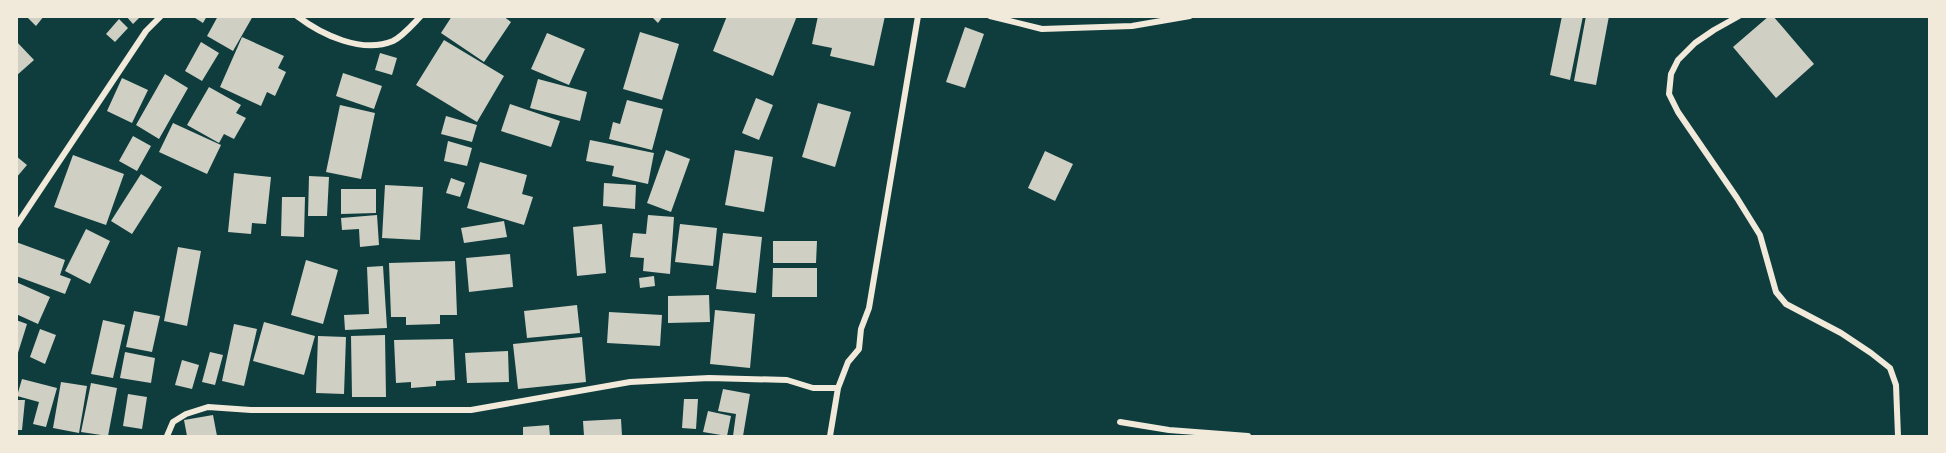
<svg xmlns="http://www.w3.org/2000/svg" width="1946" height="453" viewBox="0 0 1946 453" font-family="Roboto,sans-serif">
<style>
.building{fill:#cfcfc3}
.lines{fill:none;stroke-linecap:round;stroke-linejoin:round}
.minor{stroke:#f1e9da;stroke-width:6}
</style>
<rect width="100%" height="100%" fill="#0f3d3e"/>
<!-- building -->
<path class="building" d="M26 16H44L36 26Z
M126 16H141L133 24Z
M192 16H207L203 23Z
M218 16H253L233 51 207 36Z
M452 16H503L511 22 484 62 441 33Z
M651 16H663L658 23Z
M727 16H797L773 76 713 51Z
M818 16H885L874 66 830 56 832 48 812 44Z
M1562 16H1583L1570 80 1550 75Z
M1586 16H1609L1596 85 1574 81Z
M1769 16H1773L1814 64 1776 98 1733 47Z
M119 19 128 28 115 42 106 34Z
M965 27 984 34 965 88 946 82Z
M640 32 679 44 662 100 623 89Z
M547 33 585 49 569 85 531 69Z
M242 37 284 56 278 68 286 72 275 96 267 92 261 106 220 87Z
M444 40 504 76 477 122 416 85Z
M16 41 34 60 16 76Z
M201 42 219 53 202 81 185 71Z
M380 53 397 58 392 75 375 70Z
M343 73 382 86 374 109 336 96Z
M165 74 188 88 159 139 136 125Z
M122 78 148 90 132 123 107 111Z
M538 79 587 92 580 121 530 108Z
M209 87 241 105 236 113 246 118 234 139 224 134 219 143 187 125Z
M756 98 773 105 759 140 742 133Z
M627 100 663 109 652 150 609 139 613 122 620 124Z
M818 103 851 112 835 167 802 157Z
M510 104 560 121 551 147 501 131Z
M340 105 375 113 361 179 326 172Z
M446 116 477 125 472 142 441 134Z
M173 123 221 145 207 174 159 152Z
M133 136 151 146 137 171 119 161Z
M590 140 654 153 648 184 612 176 614 166 586 161Z
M448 141 472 148 467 166 444 161Z
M666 150 690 159 671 212 647 203Z
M735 150 773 157 764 212 725 205Z
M1045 151 1073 164 1055 201 1028 188Z
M73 155 124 174 106 225 54 207Z
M16 156 27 165 16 178Z
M480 162 527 175 522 194 533 197 524 225 467 208Z
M234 173 271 177 266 224 252 223 251 234 228 232Z
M141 174 162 187 132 234 111 221Z
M309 176 329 177 327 216H308Z
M451 178 465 183 460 197 446 193Z
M604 183 636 185 635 209 603 206Z
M385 185 423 187 420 240 382 238Z
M341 189H376V213L341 214Z
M282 197H305L304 237 281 236Z
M377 215 379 245 360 247 359 229 342 230 341 218Z
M648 215 674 217 670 274 643 271 644 258 630 257 633 233 646 234Z
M504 221 507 237 464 243 461 228Z
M602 224 606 273 577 276 573 227Z
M680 224 717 228 713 266 675 262Z
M86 229 110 241 90 284 65 271Z
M723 233 762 237 756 293 716 289Z
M773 241H817L816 263H773Z
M16 242 65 260 60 275 71 279 65 294 16 276Z
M178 247 201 251 187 326 164 321Z
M510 254 513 287 469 292 466 258Z
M306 260 338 270 323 324 291 315Z
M455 261 457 315H440V324L406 325V317H391L389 263Z
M383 266 387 328 345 330 344 315 369 314 367 267Z
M773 268H817V297H772Z
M654 276 655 286 640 288 639 278Z
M16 282 50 297 38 324 16 314Z
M709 295 710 322 668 323V296Z
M577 305 580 333 527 338 524 311Z
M715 310 755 314 750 368 710 364Z
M134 311 160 316 152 352 126 347Z
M609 312 662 315 660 346 607 343Z
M16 320 27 324 17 356H16Z
M103 320 125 325 113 378 91 374Z
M264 322 315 336 304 375 253 361Z
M234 324 257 329 244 386 222 381Z
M40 329 56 335 45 364 30 357Z
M385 335 386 397H352L351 336Z
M318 336 346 337 344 394 316 393Z
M582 337 586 382 518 389 513 344Z
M453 339 455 380 436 381V386L411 388V382L396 383 394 340Z
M508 351 509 382 467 383 465 353Z
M125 352 155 358 151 383 120 378Z
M210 352 223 355 215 385 202 382Z
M182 360 199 365 192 389 175 385Z
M22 379 57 388 46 427 33 424 39 402 17 396Z
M61 382 87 386 79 433 53 428Z
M91 383 117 388 108 436 81 432Z
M723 389 750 394 743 436H733L736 414 718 411Z
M128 394 147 397 142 429 123 426Z
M684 399H698L696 429 682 428Z
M16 400H25L22 430H16Z
M708 411 731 416 727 436 703 432Z
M213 415 217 436H187L184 420Z
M621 419 622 436H584L583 421Z
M549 425 550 436H523V427Z"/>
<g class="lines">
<!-- minor -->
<path class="minor" d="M297 16C322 35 362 54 393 41 403 36 413 24 421 16
M990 16 1042 29 1132 26 1190 16
M1739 16 1714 30 1695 43 1678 60 1671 74 1669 94 1678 112 1737 198 1760 235 1776 292 1786 304 1841 333 1871 353 1890 368 1896 385 1898 436
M16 226 146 31 161 16
M1120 422 1169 430 1248 436
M167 436 173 422 186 414 208 407 251 410H471L630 382 709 378 787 380 813 388H838L848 362 859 349 861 329 869 308 918 16
M830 436 838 388"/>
</g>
<!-- border -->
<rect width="1946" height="453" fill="none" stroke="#f1e9da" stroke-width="36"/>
</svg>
